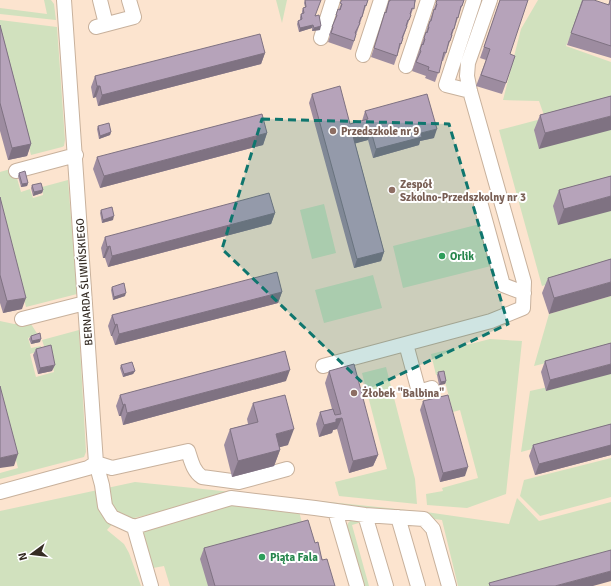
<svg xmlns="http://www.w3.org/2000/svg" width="611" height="586" viewBox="0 0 611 586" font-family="Signika,sans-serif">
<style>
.green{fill:#d1e1be}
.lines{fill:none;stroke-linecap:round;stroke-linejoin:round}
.minor-casing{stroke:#c8b19c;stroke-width:16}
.minor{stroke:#fff;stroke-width:14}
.wall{fill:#9d8ca0}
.shaded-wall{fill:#7f7282}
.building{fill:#b6a3ba;stroke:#7f7282}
.marked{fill:#0f766e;fill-opacity:0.2;stroke:#0f766e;stroke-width:3;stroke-dasharray:8 5;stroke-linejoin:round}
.education-dot{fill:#8d6e63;stroke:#fff;stroke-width:1.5}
.leisure-dot{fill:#2e9e5b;stroke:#fff;stroke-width:1.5}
.labels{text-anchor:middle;stroke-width:4;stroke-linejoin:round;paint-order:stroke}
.education-label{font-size:11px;font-weight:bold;fill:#785e54;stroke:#fff;text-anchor:start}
.leisure-label{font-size:11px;font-weight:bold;fill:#27864d;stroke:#fff;text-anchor:start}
.street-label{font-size:11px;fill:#352c24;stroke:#fff}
</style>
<rect width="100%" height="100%" fill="#fce4cf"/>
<!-- green -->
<path class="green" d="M44 0H51L54 4 56 20 0 14V8L47 14Z
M276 0H287L282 23Z
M538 0H586L566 46 611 62V267L542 286 499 130 545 118 539 101 503 100 521 29Z
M0 20 57 27 65 140 64 146 62 147 31 155 0 34Z
M14 168 21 192 30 189 33 198 43 195 42 187 68 180 77 294 26 307 0 208V172Z
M324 204 336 253 312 259 300 210Z
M480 224 491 266 403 288 393 246Z
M373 275 382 308 324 323 315 290Z
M611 296V347L534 366 549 314Z
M0 321 14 324H31L38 335 28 338 31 348 41 346 42 350 30 354 36 377 54 372 49 349H45L42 340 79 330 86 452 84 457 0 479V473L18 468 0 398Z
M490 339 522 341 506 494 467 508 427 505 426 494 443 491 442 488 478 478 460 410 453 412 443 374 436 375 431 354Z
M386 367 415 479 417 504 339 496 335 482 387 469 362 373Z
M611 373V428L521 452 530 391Z
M611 458V497L540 516 520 496 524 480Z
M135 482 426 512 509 524 517 498 539 521 611 502V555L497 586H458L442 520 305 503 232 495 134 518C122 518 114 521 107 530L124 544 129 553 141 586H0V511Z
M227 504 299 511 304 531 208 586H170L164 566 153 568 143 535V530Z
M356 519 362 522 352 525 369 586H363L347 526C349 520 351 520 356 519Z"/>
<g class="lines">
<!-- minor casing -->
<g class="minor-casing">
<path id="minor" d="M100 0 106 24
M96 27 134 17 129 0
M321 38 333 0
M363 55 381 0
M406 66 428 0
M470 91 446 85 474 0
M16 171 76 155
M481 205 503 285 524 293
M22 319 85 303
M406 344 419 392 432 388
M323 366 491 321 523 308 524 282 470 91 467 76 468 63 490 0
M96 463 102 485 105 506 112 517 134 527 231 498 315 508 365 515 424 519 433 529 449 586
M96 463 112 468 188 451C191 460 193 471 202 477L239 482 287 469
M0 492 88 468 96 463 64 0
M335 511 357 586
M365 515 386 586
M398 517 418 586
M134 527 151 586"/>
</g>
<!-- minor -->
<use href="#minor" class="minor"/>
</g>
<!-- wall -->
<path class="wall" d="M305 0 315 16 320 30 312 31V28L299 32 297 24 298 21 300 20V17L301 14H302V11L303 8 305 7 304 3Z
M341 0H368L351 50 328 42 330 36 329 35 342 1Z
M389 0H416L394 65 371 57Z
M437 0H464L446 53 443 61H442L435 82 425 78 426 76 412 71Z
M500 0 510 54 506 83 502 94 476 86 486 60 480 58Z
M582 0 608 5 610 0H611V58L567 45Z
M0 25 31 144 27 156 8 160 0 131Z
M265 53 261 64 98 106 96 97 93 98 91 87 95 76Z
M312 94 350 124 362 121 365 111 434 138 420 141 419 145 373 158 368 140 355 143 384 252 381 261 354 268 309 103Z
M611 96 539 149 534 130 540 115Z
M98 126 111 132 110 135 99 139 97 129Z
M267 133 263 145 100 188 93 169 97 157Z
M19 173 28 183 27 186 21 187 18 176Z
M611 176 558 225 553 206 559 190Z
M32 185 43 190 42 193 33 196 31 188Z
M0 197 22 309 3 313 0 303Z
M101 210 113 220 102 223 100 213Z
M275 213 271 224 108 267 105 258H103L101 248 105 237Z
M611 259 549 314 542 293 548 278Z
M112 287 125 296 113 300 111 290Z
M282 292 278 303 115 345 112 336H111L108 326 112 315Z
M31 336 40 342 31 344 29 339Z
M611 343 546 391 541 372 545 361Z
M36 349 52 371 38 374 33 355Z
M121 365 135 371 133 374 123 377 120 368Z
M329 371 378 455 373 466 349 473 337 429 333 430 332 433 319 437 316 424 320 412 332 409 325 383Z
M438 372 446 381 445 384 439 385 437 375Z
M286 381 123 425 121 416H119L116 406 120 395Z
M423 401 465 476 440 482 420 410Z
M253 403 288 445 279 447 280 450 274 466 232 477 224 445 230 429 248 424 247 419Z
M611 424V455L535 475 529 456 533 445Z
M315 543 335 586H208L200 559 204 548Z"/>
<!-- shaded-wall -->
<path class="shaded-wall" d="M313 25 312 28 299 32 300 28Z
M321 26 320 30 312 31 314 28Z
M265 53 261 64 98 106 102 95Z
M97 86H100L96 97 93 98Z
M611 116V130L539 149 545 133Z
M437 129 434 138 420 141 419 145 373 158 376 149 421 133Z
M371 131 368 140 350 145 353 136Z
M111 132 110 135 99 139 100 136Z
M267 133 263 145 100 188 104 176Z
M31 144 27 156 8 160 12 148Z
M28 183 27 186 21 187 22 184Z
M43 190 42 193 33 196 34 192Z
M611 196V211L558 225 564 209Z
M275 213 271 224 108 267 112 256Z
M114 216 113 220 102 223 103 220Z
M110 246 105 258H103L107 247Z
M384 252 381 261 354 268 357 259Z
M611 282V296L549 314 554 298Z
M282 292 278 303 115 345 119 334Z
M126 293 125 296 113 300 114 297Z
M26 298 22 309 3 313 7 301Z
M117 324 112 336H111L115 325Z
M41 339 40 342 31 344 32 341Z
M611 364V374L546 391 550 380Z
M55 365 52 371 38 374 40 368Z
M290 370 286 381 123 425 127 413Z
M135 371 133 374 123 377 124 374Z
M446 381 445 384 439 385 441 382Z
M125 404 121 416H119L123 405Z
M342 418 337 429 333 430 332 433 319 437 324 425 336 419Z
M294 429 288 445 270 450 276 434Z
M611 445V455L535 475 539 464Z
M280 450 274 466 232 477 238 461Z
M18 454 14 466 0 468V458Z
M378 455 373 466 349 473 353 461Z
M468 467 465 476 440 482 443 473Z
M611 571V581L593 586H555Z"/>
<!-- building -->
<path class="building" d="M305 0H321L315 16 319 15 321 26 314 28 313 25 300 28 298 21 302 19 301 14 304 13 303 8 306 7Z
M342 0H368L366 6 365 5 362 17H361L359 23H360L355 33 356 34 354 41 331 33 333 27H332L337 15H336L338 9 340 10 342 4 340 3Z
M390 0H415L414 9 412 8 410 14 411 15 409 20H408L406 26H407L402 38H403L401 44 400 43 397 56 374 48 385 12 386 13 389 1H390Z
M437 0H464L462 6H461L458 18 457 17 454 29H453L451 35H452L450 41H449L446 53 444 52 439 73 428 70 429 67 416 62 421 51 420 50 422 44 423 45 425 39 424 38 426 32 427 33 429 27H428L430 21H431L434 9 435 10 437 4 436 3Z
M500 0H528L510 54 515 56 506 83 481 75 490 49 484 47Z
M583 0H594L609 5 610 0H611V46L571 33Z
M0 25 31 144 12 148 0 103Z
M260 34 265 53 102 95 100 86H97L95 76Z
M340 86 350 124 368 119 365 111 427 94 437 129 421 133 422 137 376 149 371 131 353 136 384 252 357 259 312 94Z
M611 96V116L545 133 540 115Z
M262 114 267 133 104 176 97 157Z
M109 123 111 132 100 136 98 126Z
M25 171 28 183 22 184 19 173Z
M611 176V196L564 209 559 190Z
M41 183 43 190 34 192 32 185Z
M269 193 275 213 112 256 110 246 107 247 105 237Z
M0 197 26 298 7 301 0 275Z
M112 207 114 216 103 220 101 210Z
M611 259V282L554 298 548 278Z
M277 272 282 292 119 334 117 324 115 325 112 315Z
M124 283 126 293 114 297 112 287Z
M40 333 41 339 32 341 31 336Z
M611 343V364L550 380 545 361Z
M51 345 55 365 40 368 36 349Z
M285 351 290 370 127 413 125 404 123 405 120 395Z
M132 362 135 371 124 374 121 365Z
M354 364 378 455 353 461 342 418 336 419V422L324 425 320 412 333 409 335 415 341 414 329 371Z
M444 371 446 381 441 382 438 372Z
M0 386 18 454 0 458Z
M285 395 294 429 276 434 280 450 238 461 230 429 258 422 253 403Z
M448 395 468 467 443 473 423 401Z
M611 424V445L539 464 533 445Z
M308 520 315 543 318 542 322 560 327 559 335 586H215L204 548Z
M611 550V571L555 586H490L489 583Z"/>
<!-- marked area -->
<path class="marked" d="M262 119 449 124 508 324 369 389 222 249Z"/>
<!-- markers -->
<g class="education-dot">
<circle cx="333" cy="131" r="4"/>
<circle cx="392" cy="190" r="4"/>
<circle cx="354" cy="393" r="4"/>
</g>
<g class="leisure-dot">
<circle cx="442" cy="256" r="4"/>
<circle cx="262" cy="557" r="4"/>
</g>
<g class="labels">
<!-- education labels -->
<g class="education-label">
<text x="341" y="135">Przedszkole nr 9</text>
<text x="400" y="188">Zespół<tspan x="400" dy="13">Szkolno-Przedszkolny nr 3</tspan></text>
<text x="362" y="397">Żłobek "Balbina"</text>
</g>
<!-- leisure labels -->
<g class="leisure-label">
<text x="450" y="260">Orlik</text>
<text x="270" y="561">Piąta Fala</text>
</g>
<!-- street labels -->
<g class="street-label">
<text transform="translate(84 282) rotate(-94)" y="4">BERNARDA ŚLIWIŃSKIEGO</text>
</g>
</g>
<!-- north arrow -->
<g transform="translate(32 554) rotate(255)" stroke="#ffffff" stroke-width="3" paint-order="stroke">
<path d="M0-3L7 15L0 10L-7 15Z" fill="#352c24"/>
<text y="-6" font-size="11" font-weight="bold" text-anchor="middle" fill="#352c24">N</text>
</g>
</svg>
